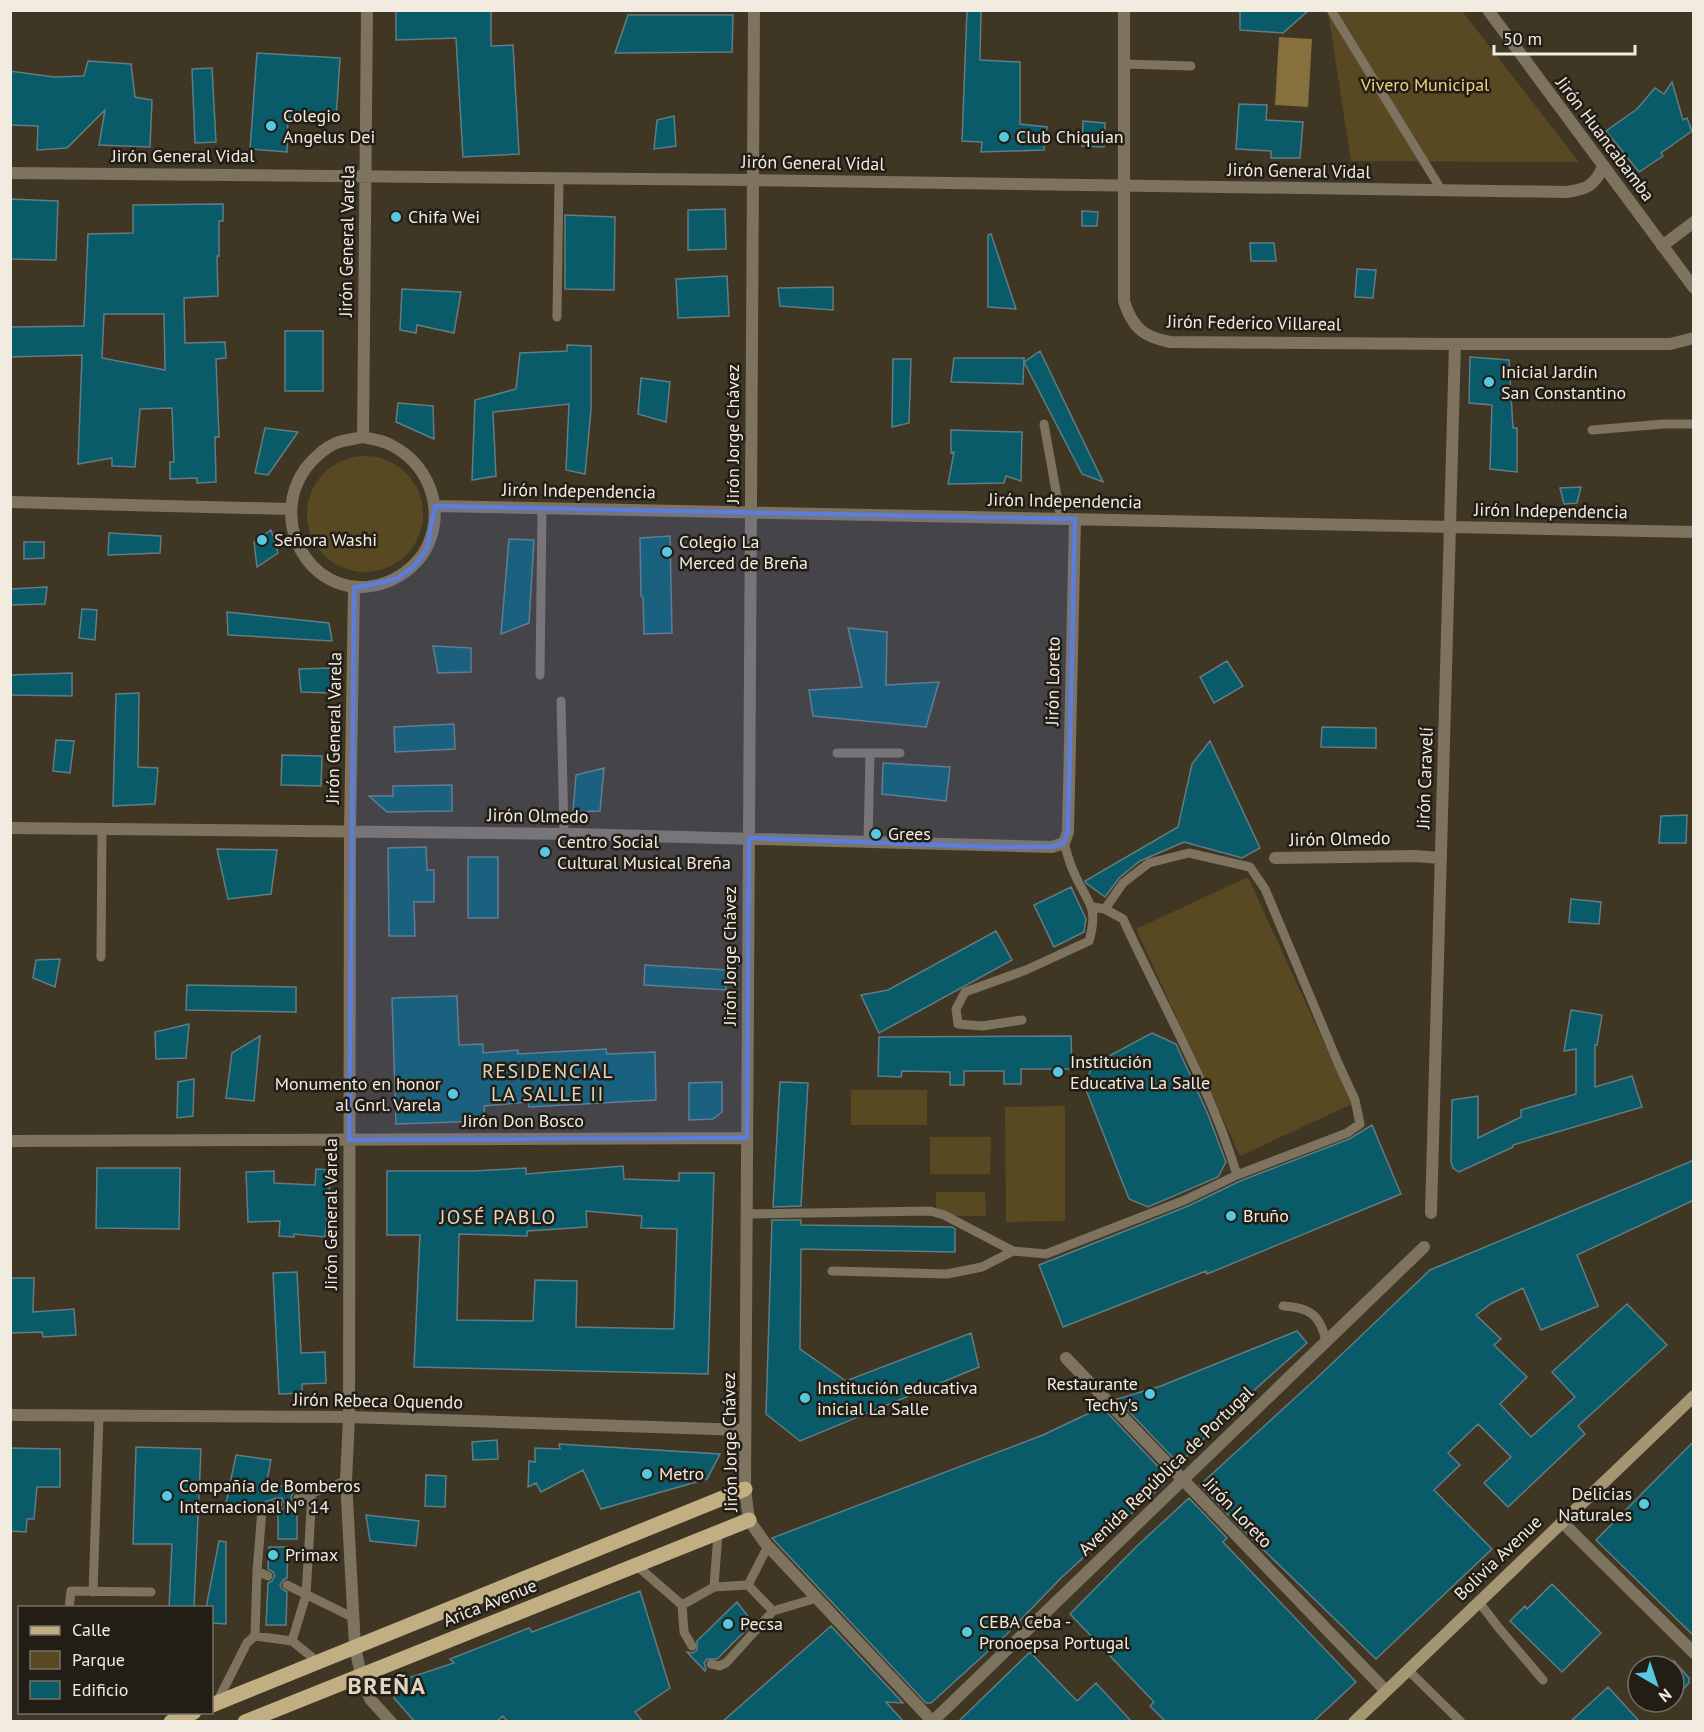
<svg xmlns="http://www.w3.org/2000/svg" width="1704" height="1732" viewBox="0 0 1704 1732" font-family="'PT Sans',sans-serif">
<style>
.green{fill:#594923}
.water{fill:#86703e}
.building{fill:#095b69;stroke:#627c83;stroke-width:1.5;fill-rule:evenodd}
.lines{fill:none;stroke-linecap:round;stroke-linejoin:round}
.lane{stroke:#7d735f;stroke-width:9}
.street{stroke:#7d735f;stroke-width:12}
.secondary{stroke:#a49573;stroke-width:12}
.primary{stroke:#c2ae83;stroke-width:15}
.marked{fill:#5d7dda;fill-opacity:0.2;stroke:#5d7dda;stroke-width:4.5;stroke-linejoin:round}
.poi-dot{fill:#56c9e1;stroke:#221e16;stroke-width:2}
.labels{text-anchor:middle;stroke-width:5;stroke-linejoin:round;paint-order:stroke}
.park-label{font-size:18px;fill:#f3d084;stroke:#221e16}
.poi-label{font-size:18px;fill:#f1ebe0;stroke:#221e16;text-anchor:start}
.street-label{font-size:18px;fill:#f1ebe0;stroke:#221e16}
.neighbourhood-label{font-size:20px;letter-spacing:1.5px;fill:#e0d5bf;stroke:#221e16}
.district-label{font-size:24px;font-weight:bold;letter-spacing:1.5px;fill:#e0d5bf;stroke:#221e16}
</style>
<rect width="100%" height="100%" fill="#3f3624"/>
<!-- green -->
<path class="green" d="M1328 11H1462L1579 162 1351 161Z
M307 514a58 58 0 1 1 116 0a58 58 0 1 1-116 0Z
M1248 877 1352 1104 1240 1156 1136 929Z
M851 1090H927V1125H851Z
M1065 1106V1221L1006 1222 1005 1107Z
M930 1137H991L990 1174H930Z
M936 1192H985L986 1216H936Z"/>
<!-- water -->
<path class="water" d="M1279 37 1312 39 1308 107 1275 105Z"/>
<!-- building -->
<path class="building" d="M396 10H491V46L513 45 519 154 463 157 456 38 396 40Z
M967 10H981L980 60 1020 62V124L1047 127 1044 150 981 152 982 142 962 141Z
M1240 10H1309L1283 33 1240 30Z
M628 15H733L732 52 615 53Z
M257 53 340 58 336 119 288 117 287 152 250 149Z
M88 61 131 64 135 97 152 100 150 147 99 145 105 110 67 148 37 150 38 126 10 125V71L54 77 84 76Z
M212 68 216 142 195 143 192 69Z
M1672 82 1683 120 1687 118 1692 131 1661 153 1663 156 1639 172 1606 131 1637 109 1655 88 1664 94Z
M1239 104 1267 105 1266 120 1303 122 1300 158H1271V151L1236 149Z
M674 116 676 146 654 149 657 120Z
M1083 121 1105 123 1104 147 1082 146Z
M10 199 58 201 56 260 10 259Z
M223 204V221H219V256H217L218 296 184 298 185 343 225 342 226 358 216 359 219 437H215L216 482 197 483V478L170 479V462H174L172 408 140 409 135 467 112 466V458L78 464 82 355 10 357V327L84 326 88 234 133 233V205ZM104 314H164L165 370 102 358Z
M725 209 726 249 688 250V210Z
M1082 211 1098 212 1097 226H1082Z
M565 215 615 217 614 290 565 289Z
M991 234 1016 309 988 307V235Z
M1250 243H1274L1276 261H1251Z
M1357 269 1376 270 1373 298 1355 297Z
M727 276 729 316 678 318 676 279Z
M833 287V310L780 306 778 288Z
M402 289 461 292 454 333 417 325 416 333 400 330Z
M285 331H323V391H285Z
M567 345 591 346V410L585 474 566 470 569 404 493 412 496 476 472 480 475 400 516 389 520 353 567 351Z
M1040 351 1103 482 1082 474 1024 362Z
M1470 357 1509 360 1513 428H1517V472L1490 469 1492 405 1469 403Z
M954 358H1024L1023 384 951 382Z
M893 359H911L909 423 892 427Z
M641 378 670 382 666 422 638 414Z
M398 403 433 406 434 439 396 422Z
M265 428 298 432 268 475 255 473Z
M951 430 1022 432 1021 481 1006 476 1004 483 948 484 954 452 951 453Z
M1581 487 1577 503 1564 504 1560 488Z
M271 530 278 553 257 567 254 542Z
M109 533 161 536 160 553 108 555Z
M670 536 672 633 644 634 643 597 641 596 640 538Z
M509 539 534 540 529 623 501 634Z
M24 542H44V558L24 559Z
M47 587 45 604 10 605V589Z
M82 609 97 610 95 640 79 638Z
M227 612 329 623 332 641 228 635Z
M848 628 887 632 886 685 939 682 926 727 813 716 809 690 862 687Z
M433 646 471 648V672L438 673Z
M1227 661 1243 686 1214 703 1200 677Z
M331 668V693L301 692 299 669Z
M72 673V696L10 695V675Z
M139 693 138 767 158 768 155 804 113 806 116 694Z
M454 724 455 749 395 752 394 727Z
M1322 727 1376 728V748L1321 747Z
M56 740 74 741 70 773 53 771Z
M1210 741 1260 848 1242 858 1184 842 1140 861 1119 878 1105 897 1086 883 1085 881 1178 827 1192 764Z
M282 755 322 756 321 786 281 785Z
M883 763 950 767 946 801 882 794Z
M604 768 600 811 573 812 576 775Z
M452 785V811L387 812 369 796H393V786Z
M1687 815 1686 843H1659L1661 816Z
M426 847 427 870H434V902H414L415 936H389L388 848Z
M217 849 277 850 271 894 228 899Z
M468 857H498V918H468Z
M1071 887 1086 919 1084 932 1054 947 1034 905Z
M1571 899 1601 902 1599 924 1569 922Z
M996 931 1012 960 879 1033 861 995 888 990Z
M60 959 55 987 33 978 36 960Z
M645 965 727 970 726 990 644 985Z
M187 985 296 987V1012L186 1010Z
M457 996 459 1045 483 1044V1053L518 1050V1054L606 1049 607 1054 655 1052 656 1100 529 1107 528 1102 484 1106 485 1121 396 1124 392 998Z
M1571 1010 1602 1015 1597 1045H1595V1087L1632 1076 1642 1107 1513 1145V1147L1459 1172 1453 1168 1451 1162 1452 1100 1478 1096V1138L1521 1117V1110L1576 1094V1049L1564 1051Z
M189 1024 186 1058 156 1059 155 1032Z
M1152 1033 1176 1044 1207 1112 1226 1162 1218 1177 1148 1207 1129 1199 1085 1087 1092 1065Z
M260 1036 254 1101 226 1098 232 1053Z
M1071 1036 1072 1069H1021V1084H1004V1071H964V1085H950V1072L902 1071 901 1077 878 1076 879 1037Z
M194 1079 193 1116 177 1118 178 1082Z
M722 1082V1112L713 1119 689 1120V1083Z
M780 1082 808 1083 801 1206 773 1207Z
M1372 1125 1401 1194 1207 1274 1206 1271 1063 1327 1039 1265 1188 1206 1240 1181 1349 1139Z
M1694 1160V1200L1577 1255 1598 1306 1541 1330 1523 1288 1492 1303 1476 1315 1501 1339 1494 1345 1527 1377 1500 1404 1531 1437 1575 1397 1552 1372 1627 1304 1667 1345 1578 1426 1585 1434 1508 1507 1484 1483 1511 1457 1478 1424 1448 1453 1460 1465 1434 1490 1492 1549 1376 1659 1239 1526 1200 1485 1320 1375 1430 1270Z
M623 1166 624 1179 679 1181V1173H714L708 1374 414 1367 420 1235H387V1171H473L526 1168V1174ZM586 1211 642 1216 641 1228 677 1229 674 1329 576 1327 577 1281 535 1280 533 1321 457 1320 459 1234 527 1236V1231L587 1227Z
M97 1168H180L179 1229 96 1228Z
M316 1169 331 1170 325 1237 294 1234V1237L279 1236 280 1221 248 1222 246 1172 274 1171V1183L315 1185Z
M772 1220H801V1225L952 1227 955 1229V1252L801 1249 800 1349 846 1381 971 1333 979 1367 800 1441 766 1414Z
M297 1272 301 1353 325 1352 326 1383 302 1384V1393L279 1394 273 1273Z
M10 1278H34L33 1312 74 1309 76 1335 43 1337 42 1332 10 1333Z
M1297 1331 1307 1343 1231 1411 1179 1464 1117 1399 1161 1386Z
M1102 1407 1167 1476 1163 1480 1165 1483 1061 1578 1006 1635 931 1703H926L772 1538 1043 1435Z
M497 1440 498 1459 473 1460 472 1442Z
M1694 1441V1636L1596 1540Z
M559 1444 720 1454 707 1479 601 1509 583 1470 541 1492 536 1483 528 1487 529 1461 535 1462V1448L560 1449Z
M136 1447 201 1449 194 1608H169L172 1544H133Z
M10 1448 60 1449V1487H37L34 1519H27L26 1532 10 1531Z
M236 1455 271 1460 266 1486H298V1491L293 1493 291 1497 293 1503 297 1505V1539H278V1511L283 1509 285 1505 282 1498H276L260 1504 256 1507 226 1503Z
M426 1475 446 1476 445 1507 425 1506Z
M1189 1498 1227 1538 1223 1542 1356 1682 1313 1722H1166L1150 1706 1154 1702 1070 1614 1136 1547Z
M366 1515 419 1521 416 1546 370 1541Z
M219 1541 226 1542V1624L212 1623V1608H206Z
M269 1547H288L287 1578 283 1580 280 1585 282 1589 287 1592 286 1625H266L268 1583 272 1581 275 1576 273 1572 268 1569Z
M1552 1584 1601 1633 1562 1672 1510 1621 1525 1606 1527 1609Z
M640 1591 670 1688 635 1712 643 1722H508L503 1716 496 1722H415L394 1698 399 1681 454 1663 450 1659 529 1628 532 1632Z
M737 1602 753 1623 717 1659H707L704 1663 706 1669 705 1671 687 1652 693 1653 697 1650V1641Z
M831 1626 903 1703 886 1702 904 1722H722Z
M1030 1652 1077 1701 1096 1683 1132 1722H958Z
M1674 1661 1689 1678V1683L1674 1699Z
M1608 1687 1640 1722H1570Z"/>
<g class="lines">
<!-- lane -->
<path class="lane" d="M1331 10 1442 191
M1125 64 1191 66
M557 317 559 178
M1044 424 1061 519
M1592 430 1664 424H1694
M540 675 542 508
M561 701 564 834
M837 753H870L868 842
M870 753H900
M1105 909 1123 883 1149 863 1189 853 1250 867 1265 889 1338 1063 1355 1100 1360 1124 1347 1133 1237 1175
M101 957 102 829
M1022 1020 982 1026 958 1024 956 1009 965 992 1026 970 1089 941C1099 906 1088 904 1075 875 1070 865 1067 853 1064 843
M747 1214 930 1211 944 1215 1013 1251 1046 1254 1185 1200 1237 1175C1210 1086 1162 1004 1123 919L1105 909 1093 907
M832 1271 947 1274 982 1267 1013 1251
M1283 1306C1309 1307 1321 1315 1326 1342
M298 1498 346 1481
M768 1546 748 1585 773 1611 817 1598
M636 1565 682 1605 714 1587 718 1533
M257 1571 268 1576
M287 1585 352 1617
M714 1587 748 1585
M93 1592 99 1416
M1479 1602 1498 1627 1543 1680
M682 1605 684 1632 692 1646
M69 1608 71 1591 151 1592
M255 1636 257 1571 262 1510 278 1504
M292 1641 306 1595 312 1493
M711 1664 719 1666 726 1663 773 1611
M1408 1670 1461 1722
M217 1702 247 1643 255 1636 292 1641 318 1662"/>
<!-- street -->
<path class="street" d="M754 10 745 1489 749 1520 765 1543 933 1722
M1124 10V301C1132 327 1143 337 1170 342L1455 344H1670L1694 338
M1488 10 1694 288
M10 173 753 180 1567 192C1587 189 1594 186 1603 167
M1662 246 1694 222
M363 437C371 439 381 440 389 444 428 463 446 507 427 547 419 563 403 576 387 582 318 608 265 527 305 469 313 459 324 448 336 443 344 440 354 439 363 437Z
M363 437 367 10
M10 502 290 509
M435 506 1694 532
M354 588 350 831 349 1417 346 1481 355 1647 361 1675 370 1699 391 1722
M10 828 574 834 1052 847 1064 843 1068 832 1075 519
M1275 858 1415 856 1441 858
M10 1141 747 1138
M1431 1213 1455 344
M1066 1358 1386 1691
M10 1415 349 1417 745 1430
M1562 1522 1694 1653
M932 1722 1424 1247"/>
<!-- secondary -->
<path class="secondary" d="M1354 1722 1694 1396"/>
<!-- primary -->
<path class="primary" d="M212 1705 745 1489
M171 1722 194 1712
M245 1722 749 1520"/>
</g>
<!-- marked area -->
<path class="marked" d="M435 506 1075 519 1068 832 1064 843 1052 847H994L749 838 747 1138 349 1140 354 588 396 579 414 566 427 548Z"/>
<!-- markers -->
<g class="poi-dot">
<circle cx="271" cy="126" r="6"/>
<circle cx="1004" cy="137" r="6"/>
<circle cx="396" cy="217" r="6"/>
<circle cx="1489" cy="382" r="6"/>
<circle cx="262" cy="540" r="6"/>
<circle cx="667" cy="552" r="6"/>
<circle cx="876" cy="834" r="6"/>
<circle cx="545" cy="852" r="6"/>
<circle cx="1058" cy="1072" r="6"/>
<circle cx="453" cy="1094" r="6"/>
<circle cx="1231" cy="1216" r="6"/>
<circle cx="1150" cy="1394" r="6"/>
<circle cx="805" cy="1398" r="6"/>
<circle cx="647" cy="1474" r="6"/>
<circle cx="167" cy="1496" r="6"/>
<circle cx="1644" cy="1504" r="6"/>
<circle cx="273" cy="1555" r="6"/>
<circle cx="728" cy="1624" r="6"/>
<circle cx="967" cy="1632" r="6"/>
</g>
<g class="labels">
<!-- park labels -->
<g class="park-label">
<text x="1425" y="91">Vivero Municipal</text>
</g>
<!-- poi labels -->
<g class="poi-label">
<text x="283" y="122">Colegio<tspan x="283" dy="21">Angelus Dei</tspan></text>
<text x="1016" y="143">Club Chiquian</text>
<text x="408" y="223">Chifa Wei</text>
<text x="1501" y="378">Inicial Jardín<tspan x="1501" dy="21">San Constantino</tspan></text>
<text x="274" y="546">Señora Washi</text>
<text x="679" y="548">Colegio La<tspan x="679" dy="21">Merced de Breña</tspan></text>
<text x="888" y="840">Grees</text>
<text x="557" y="848">Centro Social<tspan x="557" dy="21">Cultural Musical Breña</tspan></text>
<text x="1070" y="1068">Institución<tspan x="1070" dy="21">Educativa La Salle</tspan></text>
<text x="441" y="1090" text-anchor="end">Monumento en honor<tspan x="441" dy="21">al Gnrl. Varela</tspan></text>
<text x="1243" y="1222">Bruño</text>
<text x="1138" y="1390" text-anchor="end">Restaurante<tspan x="1138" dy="21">Techy's</tspan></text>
<text x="817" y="1394">Institución educativa<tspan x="817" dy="21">inicial La Salle</tspan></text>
<text x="659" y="1480">Metro</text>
<text x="179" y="1492">Compañía de Bomberos<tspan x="179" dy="21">Internacional Nº 14</tspan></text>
<text x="1632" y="1500" text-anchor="end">Delicias<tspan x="1632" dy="21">Naturales</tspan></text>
<text x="285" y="1561">Primax</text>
<text x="979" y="1628">CEBA Ceba -<tspan x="979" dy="21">Pronoepsa Portugal</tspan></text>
<text x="740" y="1630">Pecsa</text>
</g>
<!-- street labels -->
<g class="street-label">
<text transform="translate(1605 139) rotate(53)" y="6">Jirón Huancabamba</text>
<text x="183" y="162">Jirón General Vidal</text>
<text transform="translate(813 163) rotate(1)" y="6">Jirón General Vidal</text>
<text transform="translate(1299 171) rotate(1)" y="6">Jirón General Vidal</text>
<text transform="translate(347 241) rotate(-89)" y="6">Jirón General Varela</text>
<text transform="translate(1254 323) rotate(1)" y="6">Jirón Federico Villareal</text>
<text transform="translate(733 434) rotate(-90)" y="6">Jirón Jorge Chávez</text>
<text transform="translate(579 491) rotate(1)" y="6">Jirón Independencia</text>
<text transform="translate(1065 501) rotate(1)" y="6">Jirón Independencia</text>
<text transform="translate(1551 511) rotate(1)" y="6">Jirón Independencia</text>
<text transform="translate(1053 681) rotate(-89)" y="6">Jirón Loreto</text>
<text transform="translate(334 728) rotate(-89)" y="6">Jirón General Varela</text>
<text transform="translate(1425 778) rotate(-88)" y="6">Jirón Caravelí</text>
<text transform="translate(538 816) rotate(1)" y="6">Jirón Olmedo</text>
<text transform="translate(1340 839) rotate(-1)" y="6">Jirón Olmedo</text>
<text transform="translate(730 956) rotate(-90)" y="6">Jirón Jorge Chávez</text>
<text x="523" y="1127">Jirón Don Bosco</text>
<text transform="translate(331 1214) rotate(-90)" y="6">Jirón General Varela</text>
<text transform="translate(378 1401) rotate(1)" y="6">Jirón Rebeca Oquendo</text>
<text transform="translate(730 1442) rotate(-91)" y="6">Jirón Jorge Chávez</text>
<text transform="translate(1166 1471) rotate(-44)" y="6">Avenida República de Portugal</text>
<text transform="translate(1238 1513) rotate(46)" y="6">Jirón Loreto</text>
<text transform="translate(1498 1558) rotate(-44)" y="6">Bolivia Avenue</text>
<text transform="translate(490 1603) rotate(-22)" y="6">Arica Avenue</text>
</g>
<!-- neighbourhood labels -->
<g class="neighbourhood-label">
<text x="548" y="1078">RESIDENCIAL<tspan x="548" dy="23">LA SALLE II</tspan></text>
<text x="498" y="1224">JOSÉ PABLO</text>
</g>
<!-- district labels -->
<g class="district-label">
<text x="387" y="1694">BREÑA</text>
</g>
</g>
<!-- border -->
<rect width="1704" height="1732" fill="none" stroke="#f1ebe0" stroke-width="24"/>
<!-- legend -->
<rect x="18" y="1606" width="195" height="108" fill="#221e16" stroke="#757067" stroke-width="1.5"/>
<rect x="30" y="1626" width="30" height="9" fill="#c2ae83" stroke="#757067" stroke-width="1.5"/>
<text x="72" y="1636" font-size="18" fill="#f1ebe0">Calle</text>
<rect x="30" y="1651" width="30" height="18" fill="#594923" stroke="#757067" stroke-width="1.5"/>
<text x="72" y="1666" font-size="18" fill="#f1ebe0">Parque</text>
<rect x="30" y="1681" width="30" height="18" fill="#095b69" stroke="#757067" stroke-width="1.5"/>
<text x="72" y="1696" font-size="18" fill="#f1ebe0">Edificio</text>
<!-- north arrow -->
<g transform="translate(1656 1684) rotate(141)"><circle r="28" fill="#221e16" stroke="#757067" stroke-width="1.5"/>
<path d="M0-4.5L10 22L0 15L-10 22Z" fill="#56c9e1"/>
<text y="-9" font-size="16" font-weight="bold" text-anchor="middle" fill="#f1ebe0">N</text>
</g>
<!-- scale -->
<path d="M1494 45v9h141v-9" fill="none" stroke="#f1ebe0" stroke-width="3"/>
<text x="1503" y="45" font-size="18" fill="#f1ebe0" stroke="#221e16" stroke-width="4.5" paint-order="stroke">50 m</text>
</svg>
